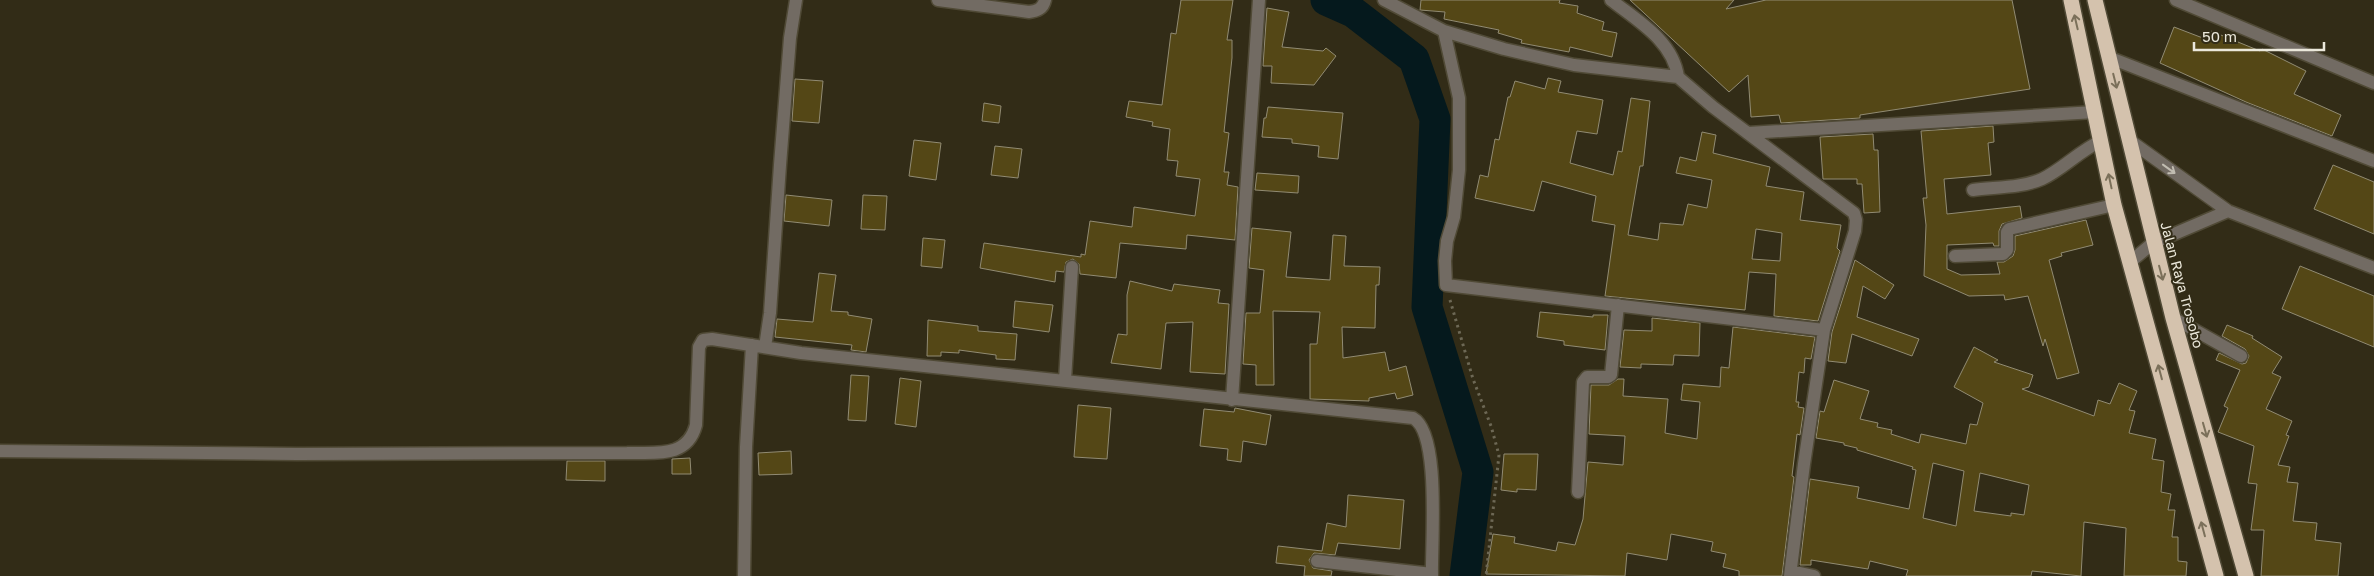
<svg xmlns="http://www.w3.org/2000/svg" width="2374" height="576" viewBox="0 0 2374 576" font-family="'Golos Text',sans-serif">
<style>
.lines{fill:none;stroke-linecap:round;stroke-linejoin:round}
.river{stroke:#05191d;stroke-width:31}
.building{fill:#544716;stroke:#918b73;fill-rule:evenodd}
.minor-casing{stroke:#504a36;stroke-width:15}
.highway-casing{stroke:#504a36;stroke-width:18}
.path{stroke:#6d6855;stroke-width:3;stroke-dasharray:2.5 4;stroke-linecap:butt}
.minor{stroke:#726b63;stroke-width:12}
.highway{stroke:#d4c2ad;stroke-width:15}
.oneway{stroke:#7b705a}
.oneway2{stroke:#c1bcb1}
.labels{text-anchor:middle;stroke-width:4;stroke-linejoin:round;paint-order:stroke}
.street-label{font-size:14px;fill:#ebe8db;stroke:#322c17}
</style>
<rect width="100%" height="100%" fill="#322c17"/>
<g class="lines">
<!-- river -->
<path class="river" d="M1326 0 1353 12 1414 59 1435 119 1427 307 1478 472 1465 576"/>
</g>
<!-- building -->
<path class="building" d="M1181 0H1233L1227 40H1232V58L1224 132 1229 133 1224 172H1229L1227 185 1238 187 1235 240 1187 235 1186 249 1120 243 1116 278 1080 274 1079 264 1073 259 1066 262 1064 272 1056 271 1055 282 980 268 984 243 1081 257V254L1085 255 1090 221 1132 227 1134 207 1195 216 1200 179 1176 176 1178 161 1167 160 1170 129 1152 126 1153 122 1126 117 1129 101 1162 105 1171 33 1176 34Z
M1421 0H1560L1559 3 1578 6 1577 13 1604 22 1602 30 1617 33 1612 57 1570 47 1569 52 1521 43 1522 40 1498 33 1499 30 1444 19 1445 12 1420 10Z
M1630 0H1734L1726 9 1766 0H2012L2030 89 1860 115V118L1781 123 1779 115 1751 117 1748 75 1729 92Z
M1267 8 1289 12 1282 47 1323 51 1326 48 1336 56 1314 85 1271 83 1272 66H1263Z
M2174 27 2208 40 2211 31 2260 51 2262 49 2306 71 2294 94 2341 115 2332 136 2246 102 2160 63Z
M1548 78 1561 81 1558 92 1603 100 1597 134 1577 131 1570 163 1613 175 1618 151 1622 152 1631 98 1650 101 1643 166H1640L1628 235 1658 240 1660 223 1683 225 1688 204 1707 208 1712 180 1676 173 1680 157 1696 161 1702 132 1716 135 1713 153 1770 167 1766 186 1804 192 1800 220 1841 225 1837 248 1840 251 1818 321 1774 316 1776 274 1749 272 1745 310 1605 296 1615 225 1592 221 1596 196 1542 181 1534 211 1475 198 1480 175 1488 177 1495 139 1499 140 1508 97H1510L1515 81 1545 89ZM1756 229 1782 233 1780 261 1752 259Z
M795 79 823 81 819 123 792 121Z
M984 103 1001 106 999 123 982 121Z
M1268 107 1343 113 1338 159 1318 157 1319 146 1292 143V139L1262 137 1264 118H1266Z
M1993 126 1994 142 1988 143 1991 175 1944 179 1947 214 2020 206 2022 218 2002 224 1999 231V246H1994L1993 243 1947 245V269L1961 275 2000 274 1997 262H2004L2013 256 2015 250V236L2086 220 2093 245 2061 253 2062 256 2049 260 2079 373 2057 379 2045 339 2043 346 2028 296 2005 300 2004 295 1969 296 1924 276 1926 225 1923 198H1927L1921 131Z
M1873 134 1874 150H1878L1880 212 1864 213 1862 184H1857V179H1823L1820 137Z
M914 140 941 143 936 180 909 176Z
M995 146 1022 149 1018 178 991 175Z
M2333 165 2374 182V234L2314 209Z
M1257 173 1299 176 1298 193 1255 190Z
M786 195 832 200 829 226 784 221Z
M863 195 887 196 885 230 861 229Z
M1252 228 1291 232 1286 277 1330 280 1333 235 1346 236 1344 266 1380 267 1379 285H1376L1375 328 1342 327 1343 358 1385 352 1389 371 1406 366 1413 395 1397 399 1395 393 1369 398V401L1310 399V344H1317L1320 312 1273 311 1274 385H1256V365L1243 364 1246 313H1260L1264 270 1249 268Z
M923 238 945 240 942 268 921 266Z
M1855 260 1894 285 1885 299 1863 286 1857 317 1919 339 1912 356 1852 334 1846 363 1828 361 1832 332Z
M2300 266 2374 296V347L2282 309Z
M819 273 836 275 831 311 848 312V315L872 319 866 352 851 350 852 345 775 337 777 319 813 322Z
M1130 281 1172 291 1174 284 1220 290 1218 303 1229 304 1225 374 1190 372 1193 322 1166 323 1161 369 1111 363 1118 334 1127 335V295Z
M1015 301 1053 305 1049 332 1013 327Z
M1540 312 1593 317V315H1608L1605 350 1564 345V341L1537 337Z
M1652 318 1700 323 1699 356 1674 355 1673 365 1641 364V368L1620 367 1624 330 1652 331Z
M928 320 978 326V331L1017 334 1015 360 996 359V355L959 350V353L941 352V356H927Z
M2227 325 2253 336 2252 338 2282 357 2272 373 2281 377 2266 409 2292 421 2286 435 2289 436 2278 465 2290 467 2287 482 2298 483 2293 521 2317 523 2315 540 2341 543 2338 576H2261L2264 530H2251L2257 484 2248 483 2254 446 2218 432 2228 408 2224 406 2240 370 2216 360 2219 353 2242 364 2246 363 2249 356 2245 349 2222 336Z
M1733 327 1815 337 1811 359 1805 358 1804 373 1799 372 1796 402H1799L1798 407 1804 408 1800 435 1797 434 1792 476 1794 477 1782 576H1739V571L1723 567 1726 554 1711 551 1713 542 1671 534 1667 560 1627 553 1625 576 1486 574 1493 534 1515 537 1514 543 1556 551 1558 542 1575 545 1583 519 1588 462 1623 465 1625 436 1589 434 1591 385H1609L1618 379H1624L1623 396 1668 399 1665 433 1697 439 1700 402 1681 400 1683 384 1720 387 1721 367 1729 368Z
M1974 347 1998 360 1994 362 2033 375 2029 387 2022 389 2094 416 2098 400 2110 404 2119 383 2137 391 2129 410 2135 411 2129 433 2156 439 2152 459 2164 461 2161 492 2171 494 2168 510H2175L2172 537H2178V561L2187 562 2186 576H2124L2126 528 2084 522 2081 576 2032 571 2031 576H1906L1908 570 1870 561 1868 569 1811 560V565H1800L1810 479 1859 487 1857 498 1909 509 1916 470 1912 469 1913 467 1857 450V448L1844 445V443L1816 438 1820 411 1824 412 1834 380 1869 391 1860 419 1878 423 1877 427 1892 430 1891 434 1919 443 1921 434 1966 444 1970 424 1977 425 1983 403 1954 387ZM1933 463 1964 471 1956 526 1923 518ZM1980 473 2029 485 2024 515 2011 513V516L1974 511Z
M851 375 869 376 866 421 848 420Z
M900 378 921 381 916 427 895 424Z
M1078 405 1111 408 1107 459 1074 457Z
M1235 408 1271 415 1266 445 1243 441 1241 462 1227 460 1228 449 1200 446 1204 409 1234 412Z
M791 451 792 474 759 475 758 453Z
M1504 454H1538L1536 490 1517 489V492L1501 490Z
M690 458 691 474H672V459Z
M567 461H605V481L566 480Z
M1348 495 1404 500 1400 549 1338 543 1335 555 1314 553 1309 560 1313 568 1332 571 1331 576H1304L1305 566 1276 563 1278 546 1322 551 1327 523 1346 527Z"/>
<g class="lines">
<!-- minor casing -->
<g class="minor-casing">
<path id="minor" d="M938 0 1029 12C1037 11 1043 9 1045 0
M1384 0 1444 31 1504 49 1574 65 1678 77 1713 107 1854 213 1856 220 1855 231 1824 330 1804 464 1790 576
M1611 0C1638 21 1673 41 1678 77
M2176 0 2374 83
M1444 31 1459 98V170L1454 217 1447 241 1445 261 1446 285 1824 330
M2108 57 2374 161
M1748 133 2095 112
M2129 140 2228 211 2374 268
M1973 190C1995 187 2022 188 2042 179 2063 169 2079 151 2101 141
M1955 256 2003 254 2007 250V232L2009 229 2114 205
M2130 262 2153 243 2228 211
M2173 318 2241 356
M765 347 770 313 780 165 790 38 796 0
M1065 380 1072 267
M1232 400 1259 0
M0 451 297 454 627 453C655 452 687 459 696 425L699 347 703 340 712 339 801 353 1413 418C1441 433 1431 545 1432 576
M1578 492 1583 382 1587 377H1608L1611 375 1618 305
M1317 561 1432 574
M1791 571 1814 576
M744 576 746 447 752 345"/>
</g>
<!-- highway casing -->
<g class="highway-casing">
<path id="highway" d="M2071 0 2114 205 2216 576
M2095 0 2173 318 2246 576"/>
</g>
<!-- path -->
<path class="path" d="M1450 300 1473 379 1491 426 1499 455 1486 576"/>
<!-- minor -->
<use href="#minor" class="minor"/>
<!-- highway -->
<use href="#highway" class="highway"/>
</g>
<!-- one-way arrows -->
<defs><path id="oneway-shaft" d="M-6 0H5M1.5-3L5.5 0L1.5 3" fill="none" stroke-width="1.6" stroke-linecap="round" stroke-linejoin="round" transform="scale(1.25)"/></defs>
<g class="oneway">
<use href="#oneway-shaft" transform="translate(2076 22) rotate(-103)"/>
<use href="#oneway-shaft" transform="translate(2115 81) rotate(76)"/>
<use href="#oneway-shaft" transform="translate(2110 181) rotate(-102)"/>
<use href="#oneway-shaft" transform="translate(2161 273) rotate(75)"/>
<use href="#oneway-shaft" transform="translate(2160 372) rotate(-105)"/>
<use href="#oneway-shaft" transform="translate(2205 430) rotate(74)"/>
<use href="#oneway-shaft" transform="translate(2203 529) rotate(-105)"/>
</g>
<use class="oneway2" href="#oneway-shaft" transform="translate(2169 169) rotate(36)"/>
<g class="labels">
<!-- street labels -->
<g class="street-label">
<text transform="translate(2182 285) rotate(75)" y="5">Jalan Raya Trosobo</text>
</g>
</g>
<!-- scale -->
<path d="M2194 42v8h130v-8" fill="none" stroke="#ebe8db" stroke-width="2.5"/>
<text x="2202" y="42" font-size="15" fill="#ebe8db" stroke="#322c17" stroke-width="4" paint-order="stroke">50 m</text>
</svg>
